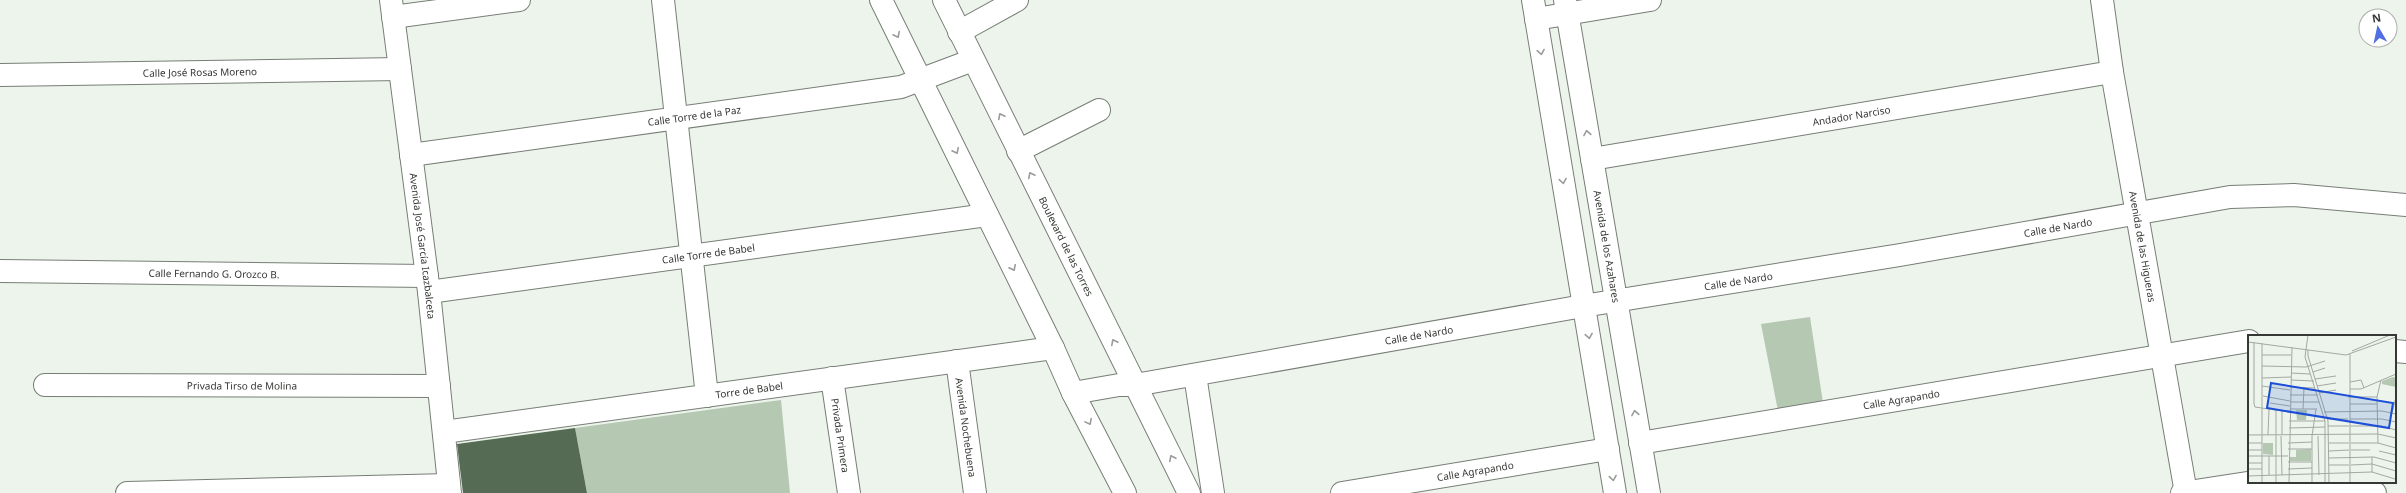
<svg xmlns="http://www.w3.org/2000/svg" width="2406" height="493" viewBox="0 0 2406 493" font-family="'Noto Sans',sans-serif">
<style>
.green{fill:#b5c8b2}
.building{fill:#566b53}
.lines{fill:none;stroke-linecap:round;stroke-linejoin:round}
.minor-casing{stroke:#777e76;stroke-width:24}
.tertiary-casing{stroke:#777e76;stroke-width:24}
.minor{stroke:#fff;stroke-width:22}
.tertiary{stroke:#fff;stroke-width:22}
.oneway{stroke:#9a9c9a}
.labels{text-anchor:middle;stroke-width:4;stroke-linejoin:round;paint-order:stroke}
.street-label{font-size:10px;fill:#353834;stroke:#fff}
.inset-road{fill:none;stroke:#a3a9a2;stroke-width:1}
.view{fill:#1d4ed8;fill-opacity:0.15;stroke:#1d4ed8;stroke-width:2}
.inset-edge{fill:none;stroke:#353834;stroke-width:2}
</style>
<rect width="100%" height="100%" fill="#ecf4eb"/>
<!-- green -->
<path class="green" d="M1810 317 1823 403 1778 411 1761 324Z
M781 400 790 493H587L575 428Z"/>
<!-- building -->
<path class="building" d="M575 428 587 493H463L457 444Z"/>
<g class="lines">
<!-- minor casing -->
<g class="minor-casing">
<g id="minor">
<path id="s1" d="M391 0 429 292 450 493"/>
<path d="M663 0 707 396"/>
<path id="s2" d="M2102 0 2112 72 2186 493"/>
<path d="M393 17 519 0"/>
<path d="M1536 19 1650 0"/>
<path d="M959 32 1017 0"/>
<path id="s3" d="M0 75 400 69"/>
<path d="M1018 151 1099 110"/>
<path id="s4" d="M411 155 901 87 973 60"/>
<path id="s5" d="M1592 159 2112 72"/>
<path id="s6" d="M0 271 427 276"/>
<path id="s7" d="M429 292 987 215"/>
<path d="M2395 351 2406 352"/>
<path id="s8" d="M957 361 975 493"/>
<path d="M1195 375 1213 493"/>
<path id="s9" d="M832 378 849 493"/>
<path id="s10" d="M45 385 439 386"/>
<path id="s11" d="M1073 393 1119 385H1135L1583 306 1900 255 2230 197 2294 195 2406 205"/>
<path id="s12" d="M444 432 1053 348"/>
<path id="s13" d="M1640 443 2249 341"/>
<path d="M127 493 449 485"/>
<path id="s14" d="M1342 493 1608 449"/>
<path d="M2182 493 2247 483H2272L2375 493"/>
</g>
</g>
<!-- tertiary casing -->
<g class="tertiary-casing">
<g id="tertiary">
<path d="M881 0 1053 348 1073 393 1125 493"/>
<path id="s15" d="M944 0 1189 493"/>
<path d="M1533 0 1615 493"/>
<path id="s16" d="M1565 0 1649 493"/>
</g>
</g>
<!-- minor -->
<use href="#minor" class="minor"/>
<!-- tertiary -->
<use href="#tertiary" class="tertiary"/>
</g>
<!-- one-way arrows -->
<defs><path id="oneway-chevron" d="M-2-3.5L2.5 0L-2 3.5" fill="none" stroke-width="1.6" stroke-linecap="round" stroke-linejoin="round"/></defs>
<g class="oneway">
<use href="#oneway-chevron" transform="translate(897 35) rotate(63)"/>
<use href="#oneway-chevron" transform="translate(1541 52) rotate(81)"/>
<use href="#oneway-chevron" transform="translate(1001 116) rotate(-117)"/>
<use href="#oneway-chevron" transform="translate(1587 133) rotate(-100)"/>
<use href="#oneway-chevron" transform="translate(956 151) rotate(64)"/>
<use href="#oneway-chevron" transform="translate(1031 175) rotate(-117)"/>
<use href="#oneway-chevron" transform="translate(1563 181) rotate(81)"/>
<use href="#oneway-chevron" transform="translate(1013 268) rotate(64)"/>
<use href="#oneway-chevron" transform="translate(1589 336) rotate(80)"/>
<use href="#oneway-chevron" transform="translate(1114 342) rotate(-117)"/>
<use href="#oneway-chevron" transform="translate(1635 413) rotate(-100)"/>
<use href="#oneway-chevron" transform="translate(1089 422) rotate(62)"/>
<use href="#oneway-chevron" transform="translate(1172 458) rotate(-117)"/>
<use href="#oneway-chevron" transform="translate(1613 478) rotate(81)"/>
</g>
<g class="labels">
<!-- street labels -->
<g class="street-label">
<text dy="4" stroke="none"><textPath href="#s3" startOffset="200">Calle José Rosas Moreno</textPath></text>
<text dy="4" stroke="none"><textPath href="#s4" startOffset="286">Calle Torre de la Paz</textPath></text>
<text dy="4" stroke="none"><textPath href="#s5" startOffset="263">Andador Narciso</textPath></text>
<text dy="4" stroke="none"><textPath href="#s11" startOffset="999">Calle de Nardo</textPath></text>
<text dy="4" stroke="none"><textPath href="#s1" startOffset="248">Avenida José García Icazbalceta</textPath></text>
<text dy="4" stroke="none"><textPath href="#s15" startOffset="275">Boulevard de las Torres</textPath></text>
<text dy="4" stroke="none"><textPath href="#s16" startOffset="250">Avenida de los Azahares</textPath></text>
<text dy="4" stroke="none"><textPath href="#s2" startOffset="250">Avenida de las Higueras</textPath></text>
<text dy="4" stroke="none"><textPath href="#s7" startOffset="282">Calle Torre de Babel</textPath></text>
<text dy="4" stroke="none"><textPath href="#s6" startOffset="214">Calle Fernando G. Orozco B.</textPath></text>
<text dy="4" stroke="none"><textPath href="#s11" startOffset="675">Calle de Nardo</textPath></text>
<text dy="4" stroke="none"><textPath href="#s11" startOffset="351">Calle de Nardo</textPath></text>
<text dy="4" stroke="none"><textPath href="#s10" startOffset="197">Privada Tirso de Molina</textPath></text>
<text dy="4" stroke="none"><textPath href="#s12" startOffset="308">Torre de Babel</textPath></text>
<text dy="4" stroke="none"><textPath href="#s13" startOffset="265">Calle Agrapando</textPath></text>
<text dy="4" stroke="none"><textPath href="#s8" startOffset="67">Avenida Nochebuena</textPath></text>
<text dy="4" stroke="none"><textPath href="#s9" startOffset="58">Privada Primera</textPath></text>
<text dy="4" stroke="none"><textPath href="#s14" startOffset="135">Calle Agrapando</textPath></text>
</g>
</g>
<!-- overview -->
<g transform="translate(2248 335)">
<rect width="148" height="148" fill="#ecf4eb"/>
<path d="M145 42 148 43V52L134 49V46ZM48 75H59L58 85H49ZM15 108H25V120L15 119ZM63 114V126H41V122H48V115Z" fill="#b5c8b2"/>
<path class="inset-road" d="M60 0 57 22 77 86V148M0 7 98 20 148 2M14 8V148M60 15V21L80 86 81 148M104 16 142 0M102 19V148M14 20H43M14 31 58 32 77 26M65 37 77 33M43 38 62 39M14 43 43 42M67 44 88 41M43 45 66 46M102 47 113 45 116 53M14 51 42 55M69 51 88 48M42 52 67 53M102 54H113L148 39M71 58 88 55M42 60H70M15 61 42 66M100 62H129M42 67H71M22 68 42 71M6 69V7M6 69 7 72 41 77M102 69H129M42 74H69M55 74 56 53M76 77 134 76 148 79M144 78 148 62M79 84H100M102 84H134L148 87M41 86H77M80 91H101M102 91H133L148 95M41 93 77 92M0 100 130 99 148 103M20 100 21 74M34 100V76M33 101 34 140M70 101 71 140M0 108H14M40 108 64 107M81 108H101M103 108H130L148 113M130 108 129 62 133 45M40 114H64M0 115H14M103 115H122M81 116 101 115M131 116 148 120M0 121H40M21 121V140M124 122V137M81 123 126 122 148 128M40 127H64M0 128H14M81 130H101M103 130 124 129 148 136M0 134H14M40 134 64 133M0 141 124 137 147 144M28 148V75M41 148 44 12M64 148V101L68 74"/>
<path class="view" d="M23 48 145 68 141 93 19 73Z"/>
<rect width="148" height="148" class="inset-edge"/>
</g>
<!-- north arrow -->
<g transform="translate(2378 28) rotate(351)"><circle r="19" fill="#ffffff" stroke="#aeafae"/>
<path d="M0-3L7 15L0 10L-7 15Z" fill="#516ee3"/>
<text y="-6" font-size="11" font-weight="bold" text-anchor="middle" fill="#353834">N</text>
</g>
</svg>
